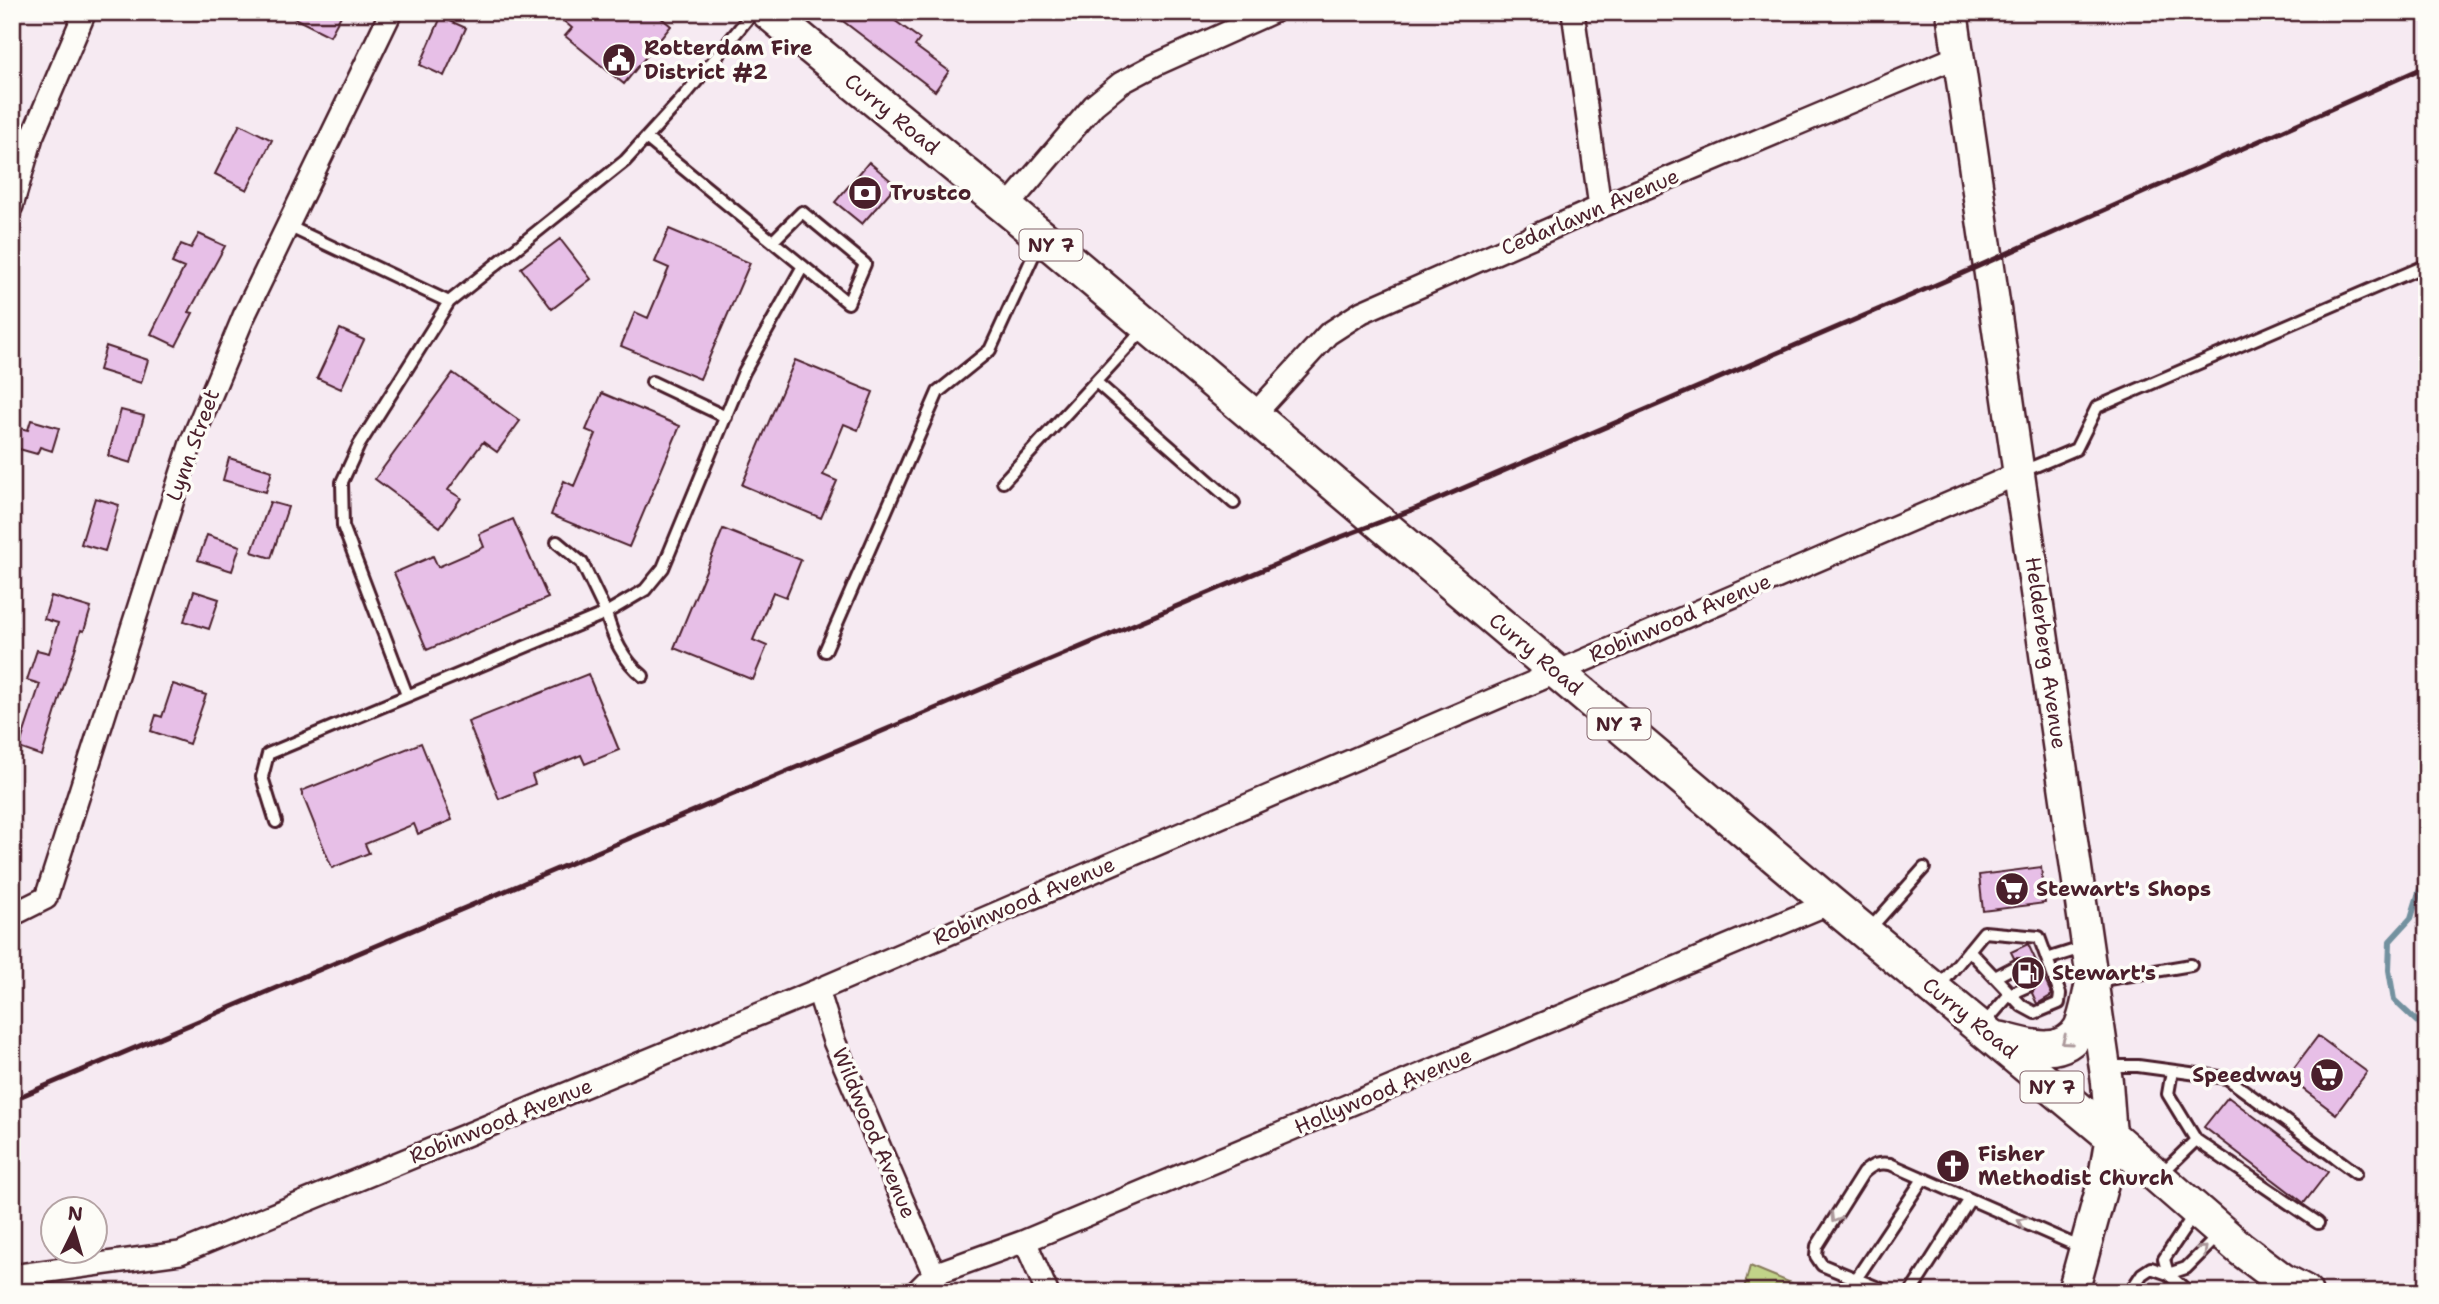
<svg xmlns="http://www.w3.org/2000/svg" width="2439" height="1304" viewBox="0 0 2439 1304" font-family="'Shantell Sans',sans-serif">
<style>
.green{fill:#c1d489;stroke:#867a5a;stroke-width:2}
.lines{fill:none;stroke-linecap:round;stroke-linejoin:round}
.stream{stroke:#73919f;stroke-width:6}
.building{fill:#e7bfe7;stroke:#4a1f2b;stroke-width:2}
.lane-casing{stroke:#4a1f2b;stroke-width:16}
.street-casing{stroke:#4a1f2b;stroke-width:26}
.secondary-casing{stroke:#4a1f2b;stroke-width:35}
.primary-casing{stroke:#4a1f2b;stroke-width:38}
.lane{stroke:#fdfcf7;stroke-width:10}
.street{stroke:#fdfcf7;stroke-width:21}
.secondary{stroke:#fdfcf7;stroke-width:30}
.primary{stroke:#fdfcf7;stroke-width:33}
.rail{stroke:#4a1f2b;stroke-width:5}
.oneway{stroke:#ac999b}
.labels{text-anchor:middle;stroke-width:7;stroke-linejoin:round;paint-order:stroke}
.shield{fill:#fdfcf7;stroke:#806168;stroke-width:2}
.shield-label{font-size:19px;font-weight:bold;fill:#4a1f2b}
.poi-label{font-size:21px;font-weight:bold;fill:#4a1f2b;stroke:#fdfcf7;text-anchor:start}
.street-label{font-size:21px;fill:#4a1f2b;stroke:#fdfcf7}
</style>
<rect width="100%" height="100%" fill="#f6eaf2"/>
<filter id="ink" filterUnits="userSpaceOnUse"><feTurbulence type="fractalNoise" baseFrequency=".0143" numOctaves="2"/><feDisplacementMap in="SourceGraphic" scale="14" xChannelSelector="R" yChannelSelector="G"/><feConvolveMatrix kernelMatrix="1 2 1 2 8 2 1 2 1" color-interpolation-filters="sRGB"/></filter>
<g filter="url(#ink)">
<!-- green -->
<path class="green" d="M1750 1266 1813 1292H1743Z"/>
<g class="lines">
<!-- stream -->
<path class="stream" d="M2427 875 2420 889 2411 918 2390 941 2389 970 2394 1000 2427 1031"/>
</g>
<!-- building -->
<path class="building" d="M282 12H343L330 36Z
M553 12H654L671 26 624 84 565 36 572 28Z
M831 12H883L920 39 915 46 949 71 935 91Z
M441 17 466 28 444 76 420 65Z
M240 124 272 140 247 190 215 174Z
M869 162 896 185 862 224 835 202Z
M669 229 750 263 700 379 621 346 635 312 648 318 669 268 655 262Z
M199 234 225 246 189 312 193 313 176 346 151 334 184 268 172 263 181 244 191 248Z
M560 239 591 279 552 309 521 268Z
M340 329 364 340 341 389 317 378Z
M106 346 148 360 141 383 99 370Z
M795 360 873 392 858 430 844 424 823 475 837 481 821 518 742 485Z
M453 373 520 421 497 452 483 442 448 490 461 498 440 527 375 479Z
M602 393 680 426 629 547 551 515 564 481 574 486 596 434 586 430Z
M121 410 144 416 131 463 108 456Z
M31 420 59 428 52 451 40 447 37 454 12 447 16 427 28 430Z
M229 458 272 471 266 492 223 480Z
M95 498 119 505 105 551 81 544Z
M270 502 288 507 271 558 252 552Z
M513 519 548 598 427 650 394 573 433 556 438 567 484 547 479 534Z
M723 529 801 560 786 597 773 592 753 640 767 646 753 680 674 648Z
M207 535 240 546 232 571 198 560Z
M194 591 219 599 209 629 184 621Z
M51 596 91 608 84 631 81 630 42 756 19 748 40 684 27 680 37 650 49 653 58 623 44 619Z
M588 674 619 750 585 764 581 755 532 775 535 784 499 799 468 722Z
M173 684 206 695 189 744 151 731 156 715 162 717Z
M421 743 452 820 418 834 414 824 365 844 369 853 332 868 301 791Z
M2041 867 2045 903 1983 911 1979 875Z
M2028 944 2052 995 2037 1004 2032 993 2036 987 2035 982 2029 978 2025 979 2021 972 2025 969V962L2022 958H2014L2011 952Z
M2318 1036 2367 1072 2336 1114 2287 1077Z
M2228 1097 2328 1172 2304 1203 2204 1127Z"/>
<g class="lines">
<!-- lane casing -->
<g class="lane-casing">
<path id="lane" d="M646 138 848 303 865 264 802 212 773 241
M288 226 449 302 625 161 687 93 753 12
M652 382 726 417
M1096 382 1234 503
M2021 472 2076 449 2097 407 2427 265
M1003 482 1145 328
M557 542 582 563 606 613 645 590 663 568 744 372 803 266
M825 651 938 392 990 350 1041 239
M407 695 343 526 342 482 359 445 449 302
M276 822 262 777 268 754 606 613C613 638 623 660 643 676
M1868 931 1924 868
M2047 959 2085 947
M1995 977 2018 965
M2096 981 2191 965
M1938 988 1984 932 2039 937 2060 994 2059 1003 2035 1013 2022 1006 1969 950
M1983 1025 2010 994 2028 986
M2108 1066H2138L2227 1078 2356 1173
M2172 1071 2168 1094 2196 1140 2318 1223
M2160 1175 2196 1140
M2195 1213 2164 1259 2168 1274 2186 1268 2220 1234
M1856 1279 1923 1179
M1888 1292 1822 1265 1816 1256 1817 1246 1863 1173C1872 1165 1878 1162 1890 1164L2082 1248
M1911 1292 1970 1199
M2130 1292 2142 1274 2151 1268 2168 1274 2188 1292"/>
</g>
<!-- street casing -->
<g class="street-casing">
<path id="street" d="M1573 12 1600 207
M12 206 32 137 85 12
M1006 208 1094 105 1121 83 1155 65 1273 12
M1253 416 1328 334 1362 312 1600 207 1959 56
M12 915 46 898 191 443 244 316 391 12
M818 990 834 1041 934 1274
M1025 1241 1047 1292
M12 1276 180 1253 818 990 2020 473
M916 1292 934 1274 1025 1241 1830 903"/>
</g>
<!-- secondary casing -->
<g class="secondary-casing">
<path id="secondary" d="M1952 12 2107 1082 2111 1136 2103 1183 2073 1292"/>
</g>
<!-- primary casing -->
<g class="primary-casing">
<path id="primary" d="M768 12 1042 237 1830 903 2111 1136 2241 1249 2282 1280 2305 1292
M2000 1039C2027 1046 2062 1059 2080 1029 2087 1016 2089 996 2093 981"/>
</g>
<!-- lane -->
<use href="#lane" class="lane"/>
<!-- street -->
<use href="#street" class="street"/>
<!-- secondary -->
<use href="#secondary" class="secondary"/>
<!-- primary -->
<use href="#primary" class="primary"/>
<!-- rail -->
<path class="rail" d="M12 1100 1333 540 1417 508 1961 274 2427 66"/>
</g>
<!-- one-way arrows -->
<defs><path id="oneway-chevron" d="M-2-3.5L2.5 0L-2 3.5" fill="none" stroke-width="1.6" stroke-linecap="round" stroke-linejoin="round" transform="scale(1.75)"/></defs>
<g class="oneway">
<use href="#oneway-chevron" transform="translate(2066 1041) rotate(145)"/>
<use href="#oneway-chevron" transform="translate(1835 1218) rotate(122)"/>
<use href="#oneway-chevron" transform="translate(2022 1222) rotate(-156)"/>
<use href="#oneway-chevron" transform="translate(2203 1250) rotate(-43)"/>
</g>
</g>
<!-- icons -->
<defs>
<g id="civic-disc" transform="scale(1.75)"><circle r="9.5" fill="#4a1f2b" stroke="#fdfcf7"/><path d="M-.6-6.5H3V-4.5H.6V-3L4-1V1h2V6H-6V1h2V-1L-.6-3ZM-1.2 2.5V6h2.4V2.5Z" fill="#fff"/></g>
<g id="bank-disc" transform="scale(1.75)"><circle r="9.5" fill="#4a1f2b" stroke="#fdfcf7"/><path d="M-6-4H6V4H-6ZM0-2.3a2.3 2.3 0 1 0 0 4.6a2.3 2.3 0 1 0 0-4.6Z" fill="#fff"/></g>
<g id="supermarket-disc" transform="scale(1.75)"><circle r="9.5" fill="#4a1f2b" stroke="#fdfcf7"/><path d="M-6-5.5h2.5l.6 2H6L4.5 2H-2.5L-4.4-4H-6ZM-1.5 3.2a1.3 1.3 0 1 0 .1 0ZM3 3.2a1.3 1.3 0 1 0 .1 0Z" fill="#fff"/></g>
<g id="fuel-disc" transform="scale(1.75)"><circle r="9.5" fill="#4a1f2b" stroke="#fdfcf7"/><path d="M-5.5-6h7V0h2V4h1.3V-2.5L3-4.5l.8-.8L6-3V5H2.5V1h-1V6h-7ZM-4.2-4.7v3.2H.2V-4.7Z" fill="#fff"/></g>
<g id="church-disc" transform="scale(1.75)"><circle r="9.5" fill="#4a1f2b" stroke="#fdfcf7"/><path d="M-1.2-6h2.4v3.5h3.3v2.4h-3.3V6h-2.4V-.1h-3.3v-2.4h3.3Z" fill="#fff"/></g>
</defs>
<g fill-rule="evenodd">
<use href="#civic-disc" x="619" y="60"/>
<use href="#bank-disc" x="865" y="193"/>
<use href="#supermarket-disc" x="2012" y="889"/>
<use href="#fuel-disc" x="2028" y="973"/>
<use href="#supermarket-disc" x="2327" y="1075"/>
<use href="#church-disc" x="1953" y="1166"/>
</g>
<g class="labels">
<!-- shield labels -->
<g class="shield">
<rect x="1019.5" y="229.5" width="63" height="31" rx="5"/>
<rect x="1587.5" y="708.5" width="63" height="31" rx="5"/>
<rect x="2020.5" y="1071.5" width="63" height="31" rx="5"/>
</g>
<g class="shield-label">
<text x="1051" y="252">NY 7</text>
<text x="1619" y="731">NY 7</text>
<text x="2052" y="1094">NY 7</text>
</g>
<!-- poi labels -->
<g class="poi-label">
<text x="644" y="55">Rotterdam Fire<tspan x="644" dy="24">District #2</tspan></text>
<text x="890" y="200">Trustco</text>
<text x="2036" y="896">Stewart's Shops</text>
<text x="2052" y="980">Stewart's</text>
<text x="2302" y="1082" text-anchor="end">Speedway</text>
<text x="1978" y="1161">Fisher<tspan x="1978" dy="24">Methodist Church</tspan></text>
</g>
<!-- street labels -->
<g class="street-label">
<text transform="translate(892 114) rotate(39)" y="7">Curry Road</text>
<text transform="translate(1590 212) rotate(-23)" y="7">Cedarlawn Avenue</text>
<text transform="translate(193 445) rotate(-70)" y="7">Lynn Street</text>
<text transform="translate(1680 618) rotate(-23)" y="7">Robinwood Avenue</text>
<text transform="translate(2046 653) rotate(82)" y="7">Helderberg Avenue</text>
<text transform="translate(1536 654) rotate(40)" y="7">Curry Road</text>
<text transform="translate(1024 901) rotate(-23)" y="7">Robinwood Avenue</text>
<text transform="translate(1970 1018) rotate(39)" y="7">Curry Road</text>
<text transform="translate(1383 1091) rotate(-23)" y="7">Hollywood Avenue</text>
<text transform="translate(501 1121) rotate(-22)" y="7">Robinwood Avenue</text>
<text transform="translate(874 1133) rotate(67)" y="7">Wildwood Avenue</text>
</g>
</g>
<!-- margin -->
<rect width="2439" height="1304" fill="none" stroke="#fdfcf7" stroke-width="42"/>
<rect x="21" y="21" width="2397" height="1262" fill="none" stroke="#4a1f2b" stroke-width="2.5" filter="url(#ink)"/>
<!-- north arrow -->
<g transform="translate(74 1230) rotate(5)"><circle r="33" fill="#fdfcf7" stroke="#b5a4a5" stroke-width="2"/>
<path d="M0-5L12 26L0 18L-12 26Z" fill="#4a1f2b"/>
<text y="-10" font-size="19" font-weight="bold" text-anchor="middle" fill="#4a1f2b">N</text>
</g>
</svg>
